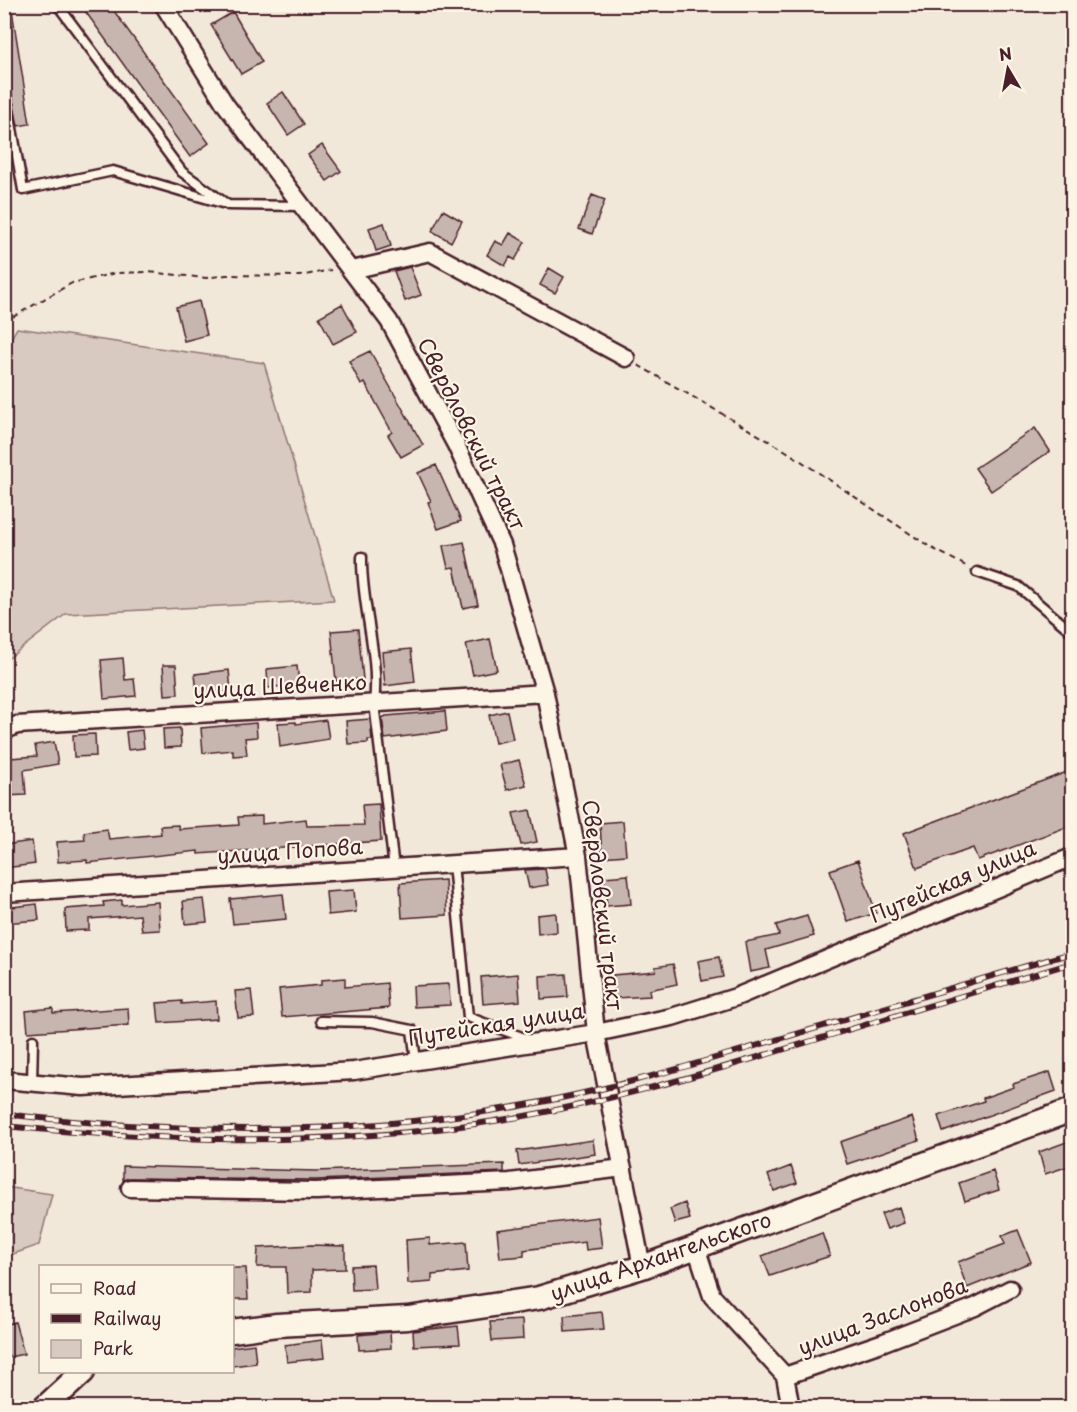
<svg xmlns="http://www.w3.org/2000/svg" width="1077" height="1412" viewBox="0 0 1077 1412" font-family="'Playpen Sans',sans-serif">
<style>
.built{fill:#e4d9cd}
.green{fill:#d8cac0;stroke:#917476;stroke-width:1.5}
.building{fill:#c7b6af;stroke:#4a1f2b;stroke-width:1.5}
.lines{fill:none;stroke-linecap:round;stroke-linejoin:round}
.lane-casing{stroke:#4a1f2b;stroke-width:13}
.street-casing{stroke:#4a1f2b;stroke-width:21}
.secondary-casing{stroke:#4a1f2b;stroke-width:27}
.path{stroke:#4a1f2b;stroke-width:2;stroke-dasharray:6 4.5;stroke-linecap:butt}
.lane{stroke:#fcf5e5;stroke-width:8}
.street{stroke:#fcf5e5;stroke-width:16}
.secondary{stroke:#fcf5e5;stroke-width:22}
.rail-casing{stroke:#4a1f2b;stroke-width:6}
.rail{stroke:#fcf5e5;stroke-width:4;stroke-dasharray:11;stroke-linecap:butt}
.labels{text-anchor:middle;stroke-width:4.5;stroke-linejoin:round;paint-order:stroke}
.street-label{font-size:21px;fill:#4a1f2b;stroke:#fcf5e5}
</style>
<rect width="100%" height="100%" fill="#f1e8da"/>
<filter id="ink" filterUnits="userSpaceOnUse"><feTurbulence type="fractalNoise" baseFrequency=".0167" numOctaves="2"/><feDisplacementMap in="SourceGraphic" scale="12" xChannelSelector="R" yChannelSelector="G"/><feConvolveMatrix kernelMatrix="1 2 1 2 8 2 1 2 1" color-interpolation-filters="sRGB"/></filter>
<g filter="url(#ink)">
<!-- built -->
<path class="built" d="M4 153 10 184 5 204H4Z"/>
<!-- green -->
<path class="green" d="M17 328 264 363 334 600 66 614 5 661 4 350Z
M5 1187 52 1194 39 1245 5 1257Z"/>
<!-- building -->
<path class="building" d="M4 4H11L30 124 18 126 4 55Z
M80 4H109L209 143 190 157Z
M233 12 262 62 241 74 211 25Z
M283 92 304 124 288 135 267 103Z
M322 145 341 171 327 181 308 155Z
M592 195 605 200 592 234 579 229Z
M443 210 462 221 451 242 432 231Z
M384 223 391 246 376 251 369 228Z
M510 233 525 242 515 260 510 257 505 266 487 255 495 241 503 245Z
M410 267 421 295 405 301 394 271Z
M549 268 564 277 555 293 540 285Z
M199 301 207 335 184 341 176 307Z
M342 304 357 332 333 344 319 317Z
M370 351 423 445 401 457 388 435 392 432 365 383 361 385 349 361Z
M1035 428 1050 451 991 491 975 468Z
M436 465 461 521 438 529 428 502 431 501 418 473Z
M464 542 478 605 463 608 454 567 448 568 443 546Z
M358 629 363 679 336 681 331 631Z
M490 639 497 670 473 675 466 644Z
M411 649 415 682 385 686 382 652Z
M123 658 125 680 134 679 136 696 104 699 101 660Z
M163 665H176L178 694 165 695Z
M297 666 299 684 268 688 267 669Z
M229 670 231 691 197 693 195 674Z
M445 711 447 731 385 739 382 718 386 716Z
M507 711 513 739 495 743 489 715Z
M370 719 372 740H368V743L348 744 346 721Z
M326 720 329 739 280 747 278 723 296 722V724Z
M256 723 257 737 245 738 247 755 233 756V750L203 753 201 728Z
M180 728 181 747 164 748 163 729Z
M142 730 144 748 128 750 126 732Z
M95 734 96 756 74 757 73 735Z
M54 742 58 764 24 770 26 795 4 796V772L10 771V758L37 756 35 745Z
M519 760 526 785 507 790 500 765Z
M1072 770V825L978 860 973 848 917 868 904 833Z
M379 804 381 841 198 854V851L87 863V860L58 862 57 842 85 840 84 832 107 829 109 839 161 834 160 826 178 825 179 829 239 825 238 817 262 816V824L306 819 307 826 364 825 362 805Z
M530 810 537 842 521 845 513 813Z
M623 821 626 855 602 857 600 823Z
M32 841 35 864 5 868 4 845Z
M858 860 876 913 848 922 830 870Z
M545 869 548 885 529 888 525 870Z
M628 875 631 904 607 906 604 877Z
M445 880 447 915 402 918 400 883Z
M354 890 356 912 328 915 326 892Z
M283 894 286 919 233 924 230 899Z
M204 899 207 922 185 924 183 901Z
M122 900V905L158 902 160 930 142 931 140 915 89 919V930L66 931 65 909 104 906 103 902Z
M37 904 39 920 4 923V908Z
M556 913 557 932 538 934 537 915Z
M807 916 814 936 766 950 770 968 750 972 745 942 779 935 776 925Z
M719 957 723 977 702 981 698 961Z
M673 964 677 984 649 990 650 996 615 998 613 975 656 971 655 967Z
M518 974 520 1001 483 1004 481 977Z
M566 974 568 997 541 999 540 976Z
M345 978V987L387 983 389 1008 282 1017 279 989 321 985V980Z
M449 984 450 1005 414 1007 413 986Z
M251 990 254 1017 238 1018 235 991Z
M182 1001V1004L216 1001 217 1019 159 1023 157 1003Z
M53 1008V1013L128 1008 129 1025 28 1032 26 1011Z
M1050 1072 1056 1091 943 1132 938 1116 984 1101 983 1098 1014 1087 1013 1084Z
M912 1117 919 1140 847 1164 840 1142Z
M593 1140 595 1154 519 1165 517 1151Z
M1072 1140V1165L1045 1174 1039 1152Z
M504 1164V1172L316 1180 130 1178 123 1180V1166L316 1171Z
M791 1166 797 1183 774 1191 768 1175Z
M993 1171 999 1190 965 1201 959 1183Z
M685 1203 690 1219 675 1223 670 1209Z
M899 1207 904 1223 887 1229 881 1214Z
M598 1217 602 1248 586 1250 585 1242 524 1250V1256L500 1258 497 1230Z
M1018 1230 1031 1262 967 1288 958 1262 1005 1244 1002 1236Z
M822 1233 830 1256 770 1276 762 1256Z
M430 1238V1245L466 1242 468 1271 432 1275V1282L408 1284 406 1240Z
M311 1245 345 1246V1269L312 1270V1292L287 1293 286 1267H257L258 1248Z
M373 1265 375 1289 352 1290 351 1266Z
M232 1268H246L248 1299H232Z
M602 1312 604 1329 565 1332 564 1316Z
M522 1320 523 1339 492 1341 490 1322Z
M15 1322 24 1354 4 1358V1325Z
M458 1326 460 1344 414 1346 413 1331Z
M390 1332 391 1348 359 1350 358 1335Z
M322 1340 324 1358 287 1362 285 1345Z
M254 1344 256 1363 232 1366V1347Z"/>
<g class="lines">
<!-- lane casing -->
<g class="lane-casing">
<path id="lane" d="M57 4 182 172 228 205 302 206
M4 83 23 190 113 171 222 203
M362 557C361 607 380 654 374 703L394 868
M977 572 1018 586 1072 632
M453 864 468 1017 530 1040
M321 1021 372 1022 412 1030 416 1061
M32 1083 33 1040
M4 1401 26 1408"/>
</g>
<!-- street casing -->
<g class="street-casing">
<path id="street" d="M163 4 225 104 389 321 456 445 502 545 545 693 578 856 596 1033 642 1267
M352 270 430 252 626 358
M4 731 17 725 545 693
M4 893 578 856
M4 1080 83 1087 354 1071 596 1033 672 1017 736 997 1072 857
M130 1188 316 1191 510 1182 623 1168
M696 1247 712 1296 785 1376 884 1342 975 1307 1010 1289
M785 1376 791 1408"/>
</g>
<!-- secondary casing -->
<g class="secondary-casing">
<path id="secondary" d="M232 1331 277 1325 408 1318 539 1298 642 1267 1072 1110
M44 1408 83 1372"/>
</g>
<!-- path -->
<path class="path" d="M4 322 72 283 116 273 148 272 206 278 226 275 300 276 331 270
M638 365 786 451 930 547 968 567"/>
<!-- lane -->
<use href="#lane" class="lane"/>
<!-- street -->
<use href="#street" class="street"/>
<!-- secondary -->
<use href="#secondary" class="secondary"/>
<!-- rail casing -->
<g class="rail-casing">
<path id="rail" d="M4 1114C169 1133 338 1137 502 1109 590 1095 676 1070 762 1044 866 1014 969 982 1072 953
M4 1126C161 1141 318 1147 475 1124 596 1107 714 1071 831 1035 911 1011 992 987 1072 963"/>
</g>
<!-- rail -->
<use href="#rail" class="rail"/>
</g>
</g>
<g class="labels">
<!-- street labels -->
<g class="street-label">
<text transform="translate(471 434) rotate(63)" y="7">Свердловский тракт</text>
<text transform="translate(280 687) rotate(-3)" y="7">улица Шевченко</text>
<text transform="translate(290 852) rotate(-4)" y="7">улица Попова</text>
<text transform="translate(953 882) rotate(-23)" y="7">Путейская улица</text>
<text transform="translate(602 905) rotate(83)" y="7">Свердловский тракт</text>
<text transform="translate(496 1025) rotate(-9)" y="7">Путейская улица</text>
<text transform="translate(661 1257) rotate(-19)" y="7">улица Архангельского</text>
<text transform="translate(883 1317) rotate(-21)" y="7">улица Заслонова</text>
</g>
</g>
<!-- margin -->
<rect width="1077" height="1412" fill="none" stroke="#fcf5e5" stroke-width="24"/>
<rect x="12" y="12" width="1053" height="1388" fill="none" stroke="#4a1f2b" stroke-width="2" filter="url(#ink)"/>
<!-- legend -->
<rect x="39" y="1265" width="195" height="108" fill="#fcf5e5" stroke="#b59f9b" stroke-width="1.5"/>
<rect x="51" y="1284" width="30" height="9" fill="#fcf5e5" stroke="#b59f9b" stroke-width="1.5"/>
<text x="93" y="1295" font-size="18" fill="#4a1f2b">Road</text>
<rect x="51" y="1314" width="30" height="9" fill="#4a1f2b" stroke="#b59f9b" stroke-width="1.5"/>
<text x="93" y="1325" font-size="18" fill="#4a1f2b">Railway</text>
<rect x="51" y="1340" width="30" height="18" fill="#d8cac0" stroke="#b59f9b" stroke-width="1.5"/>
<text x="93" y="1355" font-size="18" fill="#4a1f2b">Park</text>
<!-- north arrow -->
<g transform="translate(1008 69) rotate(350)" stroke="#fcf5e5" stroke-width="4.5" paint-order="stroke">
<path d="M0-4.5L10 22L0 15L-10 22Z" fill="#4a1f2b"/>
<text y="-9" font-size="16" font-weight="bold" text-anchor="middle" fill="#4a1f2b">N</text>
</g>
</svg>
